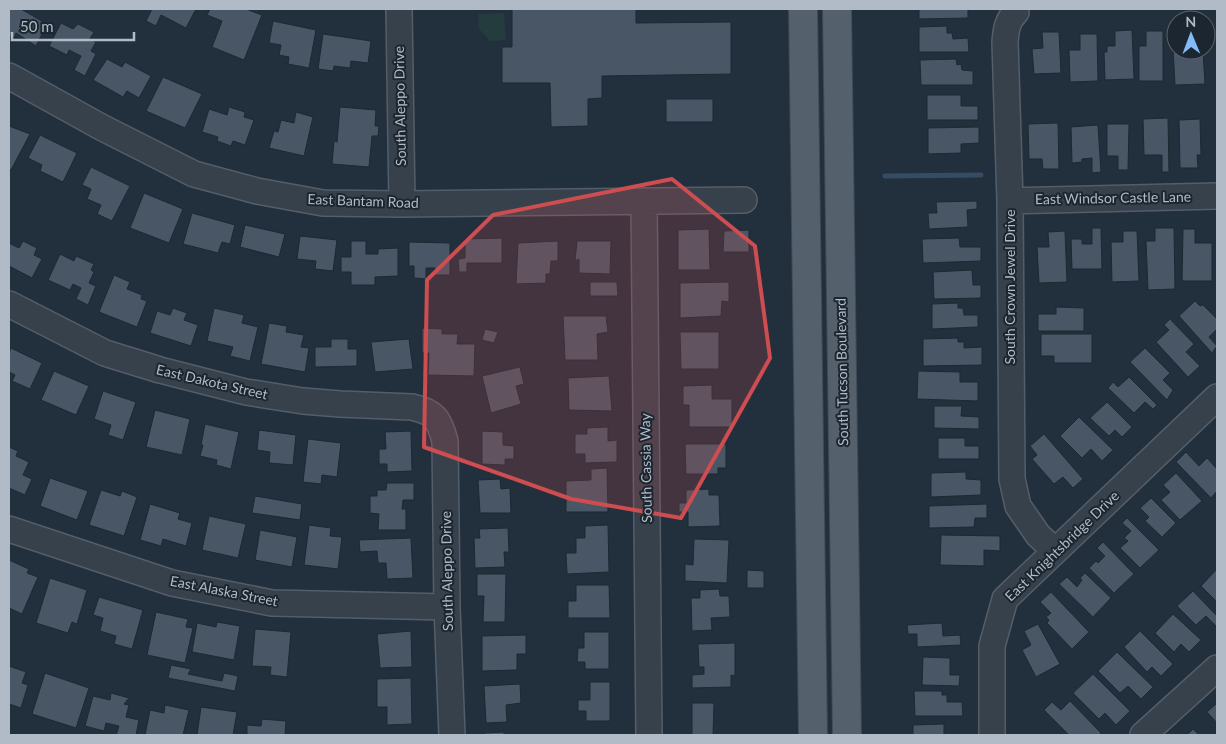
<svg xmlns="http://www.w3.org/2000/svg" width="1226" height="744" viewBox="0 0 1226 744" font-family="Lato,sans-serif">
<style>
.green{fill:#243c3d}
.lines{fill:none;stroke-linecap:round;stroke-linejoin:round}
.stream{stroke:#364c63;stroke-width:5}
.building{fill:#485665;stroke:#1d2832}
.minor-casing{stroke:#545e6a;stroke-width:28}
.major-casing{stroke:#3f4a55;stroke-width:30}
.minor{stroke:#36414c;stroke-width:25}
.major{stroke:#54606c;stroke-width:28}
.marked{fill:#cd4d50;fill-opacity:0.2;stroke:#cd4d50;stroke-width:4;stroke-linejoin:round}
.labels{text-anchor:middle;stroke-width:4;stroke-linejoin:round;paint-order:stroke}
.street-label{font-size:14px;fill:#b1bbc7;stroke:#1b2630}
</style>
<rect width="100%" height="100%" fill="#222f3c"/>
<!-- green -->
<path class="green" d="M504 13 506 40 490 41 479 29 478 14Z"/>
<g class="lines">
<!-- stream -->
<path class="stream" d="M885 176 981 175"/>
</g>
<!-- building -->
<path class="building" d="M9 9H21L47 24 36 46 16 33 14 38 9 36Z
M152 9H196L186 28 161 15 156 26 146 21Z
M210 9H246L262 15 244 60 212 47 222 21 207 15Z
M512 9H636V23L731 22V74L602 76V98L588 99V126L551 127 550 83H502V47H512Z
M919 9H968V18L919 19Z
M273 21 316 30 309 68 288 64 289 57 279 55 281 45 269 43Z
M61 23 73 29 78 24 94 32 90 39 96 42 91 51 96 54 85 76 74 70 81 56 69 50 67 55 49 46Z
M947 26V33H952L953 39 968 38 969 52H919V27Z
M1132 30 1134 79 1105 80 1104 52H1107V46H1115V31Z
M1172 30H1176V50H1203L1205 84 1175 85Z
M1146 31H1163V81H1139V46H1146Z
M1042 32H1059L1061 73 1034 74 1032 49 1043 48Z
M323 34 371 41 368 63 351 61 350 68 334 66 333 71 318 69Z
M1080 34H1097L1098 81 1070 82 1069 50H1080Z
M107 59 122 67 125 62 151 76 139 98 127 91 123 97 93 80Z
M956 59 957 65 961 64 962 70 973 71V85H921L920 60Z
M163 77 202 94 185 128 146 111Z
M927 95H961V106H978V120H927Z
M666 99H713V122H666Z
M229 107 245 112 244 117 254 120 245 145 233 141 231 146 217 141 218 137 202 132 209 109 227 115Z
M340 107 376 110 375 126H379L378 136H372L369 167 332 164 334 141 337 142Z
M296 112 313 117 304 156 269 148 274 131 278 132 281 120 294 123Z
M1168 118 1169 172H1162V155H1144L1143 119Z
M1200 119 1201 155H1197L1198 168H1180L1179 120Z
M1058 123 1059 169H1043L1042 159H1029L1028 124Z
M1107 124H1129L1128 170H1118V156H1107Z
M1098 125 1101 172 1092 173V158L1082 159V162L1072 163 1071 127Z
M9 126 30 134 11 170 9 169Z
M979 127V143L961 144V153L928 154V128Z
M40 135 77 153 63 182 40 171 42 165 28 158Z
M91 167 130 186 112 221 97 214 101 205 87 199 91 189 82 185Z
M144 193 183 209 169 243 130 228Z
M977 201V209L967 210 968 227 929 229 928 213H937L936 202Z
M192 213 235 225 230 244 222 242 218 253 183 244Z
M245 225 285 234 279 257 240 247Z
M1092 228H1101L1102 269H1072L1071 239H1082V244H1092Z
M1155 228H1174L1175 289 1148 290 1146 241H1155Z
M709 229 710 270H678V230Z
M1183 229H1195V243H1212V281H1182Z
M749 230V252H723L724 231Z
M1065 231 1067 282 1039 283 1037 247H1049L1048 232Z
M1123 231H1137L1139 281 1112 282 1111 242H1123Z
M300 236 337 240 333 271 315 269 316 261 297 259Z
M502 238V263H467V272H459L458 259 465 258V239Z
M959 238 960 247H981V261L923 263 922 239Z
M23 241 37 248 34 255 42 259 32 278 9 266V243L19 248Z
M351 241H366V254H378V249L398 248V276L375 277V285H351V272H341V257H351Z
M558 241V261H551L550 274H546V283L516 284 518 243Z
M577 241H611L610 274 579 273V259L575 261Z
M409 242 450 243V275H434L435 268H426V279L414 278V266H409Z
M60 254 74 261 76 256 94 264 91 270 94 272 89 283 96 286 88 305 76 299 81 288 73 284 70 290 48 280Z
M972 270 973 285H981V298L934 299 933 272Z
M114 275 130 282 127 289 142 295 141 299 147 301 137 327 99 312Z
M590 282H617L618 296H590Z
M729 282V302L722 301 721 316 680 318V283Z
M1195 301 1200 306 1203 305 1217 319V329L1209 337 1217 346 1212 353 1179 316Z
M958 303V308H963L964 315H978V327L932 329V304Z
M1056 307 1084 308V331H1038V314H1056Z
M173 308 187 313 184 320 198 325 191 346 150 333 157 311 170 315Z
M214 308 244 315 242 323 258 327 250 361 230 356 233 347 207 341Z
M563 316H606L608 332 597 334 598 360H565Z
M1170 319 1194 344 1186 352 1200 366 1188 377 1156 342 1169 330 1164 325Z
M269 323 287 326 286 332 304 335 301 347 309 348 305 372 261 364Z
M422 328 442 329V334H458L457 344H475L474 376 428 375 429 353H422Z
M485 329 498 332 494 343 482 340Z
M680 332H719V369H681Z
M1041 334H1092V363H1054V356H1041Z
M958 338V342H964V348L982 347V365L923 366V339Z
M331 339H348V349H357V366L315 367V347H331Z
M409 339 413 369 375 372 371 342Z
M11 348 42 363 30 389 12 381 15 375 9 372V353Z
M1145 348 1170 373 1163 380 1173 390 1167 400 1130 362Z
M520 367 524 384 516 386 521 404 491 413 482 376Z
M54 371 89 386 76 415 41 400Z
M918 371 960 372V382H978V401L917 399Z
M609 376 612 411 569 410 568 378Z
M1129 377 1157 405 1153 409 1145 402 1134 413 1108 388 1113 382 1118 387Z
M712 385V399H732V427H689V405H683V386Z
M103 391 136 402 123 440 108 435 111 425 94 419Z
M1107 402 1132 427 1122 437 1115 430 1109 436 1090 418Z
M934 406H962L961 416 979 417V429L934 428Z
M155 410 190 419 182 455 146 447Z
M1079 417 1113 450 1102 461 1091 449 1082 458 1060 436Z
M205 424 239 432 231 469 216 465 217 460 200 456 203 445H201Z
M608 427V441L617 440V462L585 463V454H575V434H587V428Z
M259 430 296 435 293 465 269 463 270 452 257 450Z
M411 431 412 471 387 472V464H379V449H386L385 432Z
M482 431 503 432V445L514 446V459H505V465L482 464Z
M1044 434 1083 479 1073 488 1063 477 1054 484 1032 459 1037 455 1030 446Z
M938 438H965V446H979V459H938Z
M308 439 341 443 337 477 322 475 321 484 303 482Z
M685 444H726V468H718V474H686Z
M9 447 18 451 16 456 29 462 23 475 32 479 25 495 9 488Z
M1186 452 1199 466 1207 458 1217 469V491L1211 498 1176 462Z
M607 468 608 512H566V481L591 480V469Z
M966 472V479L981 480V495L931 497V473Z
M1176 473 1202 501 1180 520 1161 500 1170 492 1163 485Z
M50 478 88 491 77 520 40 506Z
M500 479 501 489 510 488 511 513H480L478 480Z
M387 483H414V500H403L402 509H406V530H378L379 514 370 513V496H377V490H386Z
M709 489V495H719L720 526 688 527V512H679V503H686V490Z
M101 490 120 496 122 491 137 497 124 536 89 525Z
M255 496 302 504 300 520 252 513Z
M1151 498 1176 523 1162 537 1145 521 1149 517 1140 508Z
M150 504 180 513 178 519 192 523 186 546 163 539 161 546 140 540Z
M987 504V518H975L974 527 929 528V506Z
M209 516 246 524 238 558 202 550Z
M1127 518 1159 550 1140 568 1120 548 1128 541 1124 538 1131 531 1122 523Z
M309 525 331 528 330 536 342 537 338 569 304 565Z
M608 525 609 572 567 574 566 553H576V538H585V526Z
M508 528 509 552H504L505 567 475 568 474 538H480L479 529Z
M260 530 297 537 292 567 255 560Z
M941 535 1000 536V551L984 550V566L940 565Z
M411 538 413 578 387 579 386 563H378L377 551 360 552 359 540Z
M694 539 729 540 727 583 685 581V564L693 565Z
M1103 542 1134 574 1114 593 1089 568 1096 561 1098 563 1105 556 1097 548Z
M9 560 29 569 27 573 38 577 22 614 9 608Z
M1217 569V602L1201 586Z
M747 570 764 571V588H747Z
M1085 573 1111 598 1093 617 1059 584 1067 577 1077 587 1082 580 1080 578Z
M477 574H506L505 622H483L484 596H477Z
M50 578 87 590 77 624 72 622 68 633 36 623Z
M576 585H609L610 618H568V601H576Z
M719 589 720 596H729L730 617 711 618 712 630 692 631 691 598H700V590Z
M1193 591 1217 616V624L1216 626 1206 616 1196 625 1177 606Z
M1051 592 1089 632 1072 649 1047 623 1049 620 1046 617 1051 613 1040 602Z
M99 597 143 610 132 649 114 644 116 636 100 631 103 618 93 615Z
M156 612 188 619 186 627 193 628 185 663 147 655Z
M1173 614 1201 640 1189 652 1181 644 1174 652 1155 633Z
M217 622 240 626 234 660 192 652 197 623 216 627Z
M942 623 943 636 960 635 961 645 917 647V634H908L907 625Z
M1038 624 1060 664 1036 677 1022 650 1031 645 1024 631Z
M255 629 291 632 287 677 270 675 271 667 252 666Z
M411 631 412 667 380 668 377 634Z
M1140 631 1173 664 1161 676 1152 667 1147 672 1124 647Z
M584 632H609V669H585V662H577L578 648H584Z
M526 635V654H517V670L482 671V636Z
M735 643V676L731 675V687L692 688V675L704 674V667H699L698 644Z
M1117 652 1153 687 1141 699 1128 686 1120 693 1098 671Z
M923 657 950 658V675H960L959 686 922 685Z
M171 665 191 669 188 674 222 681 224 673 238 676 235 691 168 678Z
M9 666 26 672 22 683 28 685 21 708 9 704Z
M45 673 89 688 76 728 32 714Z
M1093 674 1130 711 1116 725 1105 713 1099 719 1073 693Z
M411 678 412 724 387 725V707H377V679Z
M590 682H610V721H586V711H578V700H590Z
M520 684 521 703 506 705 507 722 486 723 484 686Z
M914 691H942V695H947V702H962L963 716H915Z
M111 693 129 698 124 704 129 705 126 717 139 720 136 735H116L119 726 106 723 104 731 85 726 93 696 110 700Z
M1070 701 1101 733 1099 735H1069L1044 710 1052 702 1061 710Z
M692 703H714L713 735H692Z
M1217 703V723L1207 712Z
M165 705 189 710 183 735H145L150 710 164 713Z
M201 707 237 712 233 735H197Z
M262 719 286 721 285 735H247V725L261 726Z
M944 724V735H913V725Z
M1193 729 1199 735H1187Z
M504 732V735H484V733Z"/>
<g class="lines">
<!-- minor casing -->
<g class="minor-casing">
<path id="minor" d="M399 9 402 204
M1016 12C1007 21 1006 30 1005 42L1010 201 1012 479 1018 506 1038 535 1055 551
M9 76 101 127 194 174 257 191 323 203 402 204 744 200
M644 201 649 735
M1010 201 1217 196
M9 304 105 353 160 370 246 392 303 401 340 404 412 407C435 412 439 419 445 441L447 607 452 735
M9 529 172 583 272 603 447 607
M992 735V646L1005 599 1217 397
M1143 735 1217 668"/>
</g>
<!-- major casing -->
<g class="major-casing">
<path id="major" d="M803 9 813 735
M837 9 847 735"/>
</g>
<!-- minor -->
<use href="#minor" class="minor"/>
<!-- major -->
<use href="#major" class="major"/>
</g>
<!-- marked area -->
<path class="marked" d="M672 179 755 246 770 358 681 518 571 499 424 447 427 280 493 215Z"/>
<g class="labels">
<!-- street labels -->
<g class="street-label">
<text transform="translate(400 106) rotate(-91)" y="5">South Aleppo Drive</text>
<text transform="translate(1113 198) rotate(-1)" y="5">East Windsor Castle Lane</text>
<text transform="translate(363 201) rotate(2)" y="5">East Bantam Road</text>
<text transform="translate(1010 287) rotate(-90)" y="5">South Crown Jewel Drive</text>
<text transform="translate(842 372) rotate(-91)" y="5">South Tucson Boulevard</text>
<text transform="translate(212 382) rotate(13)" y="5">East Dakota Street</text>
<text transform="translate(646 468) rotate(-91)" y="5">South Cassia Way</text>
<text transform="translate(1062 546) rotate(-44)" y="5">East Knightsbridge Drive</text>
<text transform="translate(447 571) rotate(-91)" y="5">South Aleppo Drive</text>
<text transform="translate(224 591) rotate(11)" y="5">East Alaska Street</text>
</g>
</g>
<!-- border -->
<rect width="1226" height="744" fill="none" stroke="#b1bbc7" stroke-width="20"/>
<!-- north arrow -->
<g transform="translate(1191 35) rotate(359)"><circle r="24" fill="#1b2630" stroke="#57626c"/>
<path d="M0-4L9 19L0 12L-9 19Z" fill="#85baf8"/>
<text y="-8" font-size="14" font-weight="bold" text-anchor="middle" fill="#b1bbc7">N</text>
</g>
<!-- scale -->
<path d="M12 32v8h122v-8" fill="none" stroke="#b1bbc7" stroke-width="2.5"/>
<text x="20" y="32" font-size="15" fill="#b1bbc7" stroke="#1b2630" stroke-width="4" paint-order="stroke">50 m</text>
</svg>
